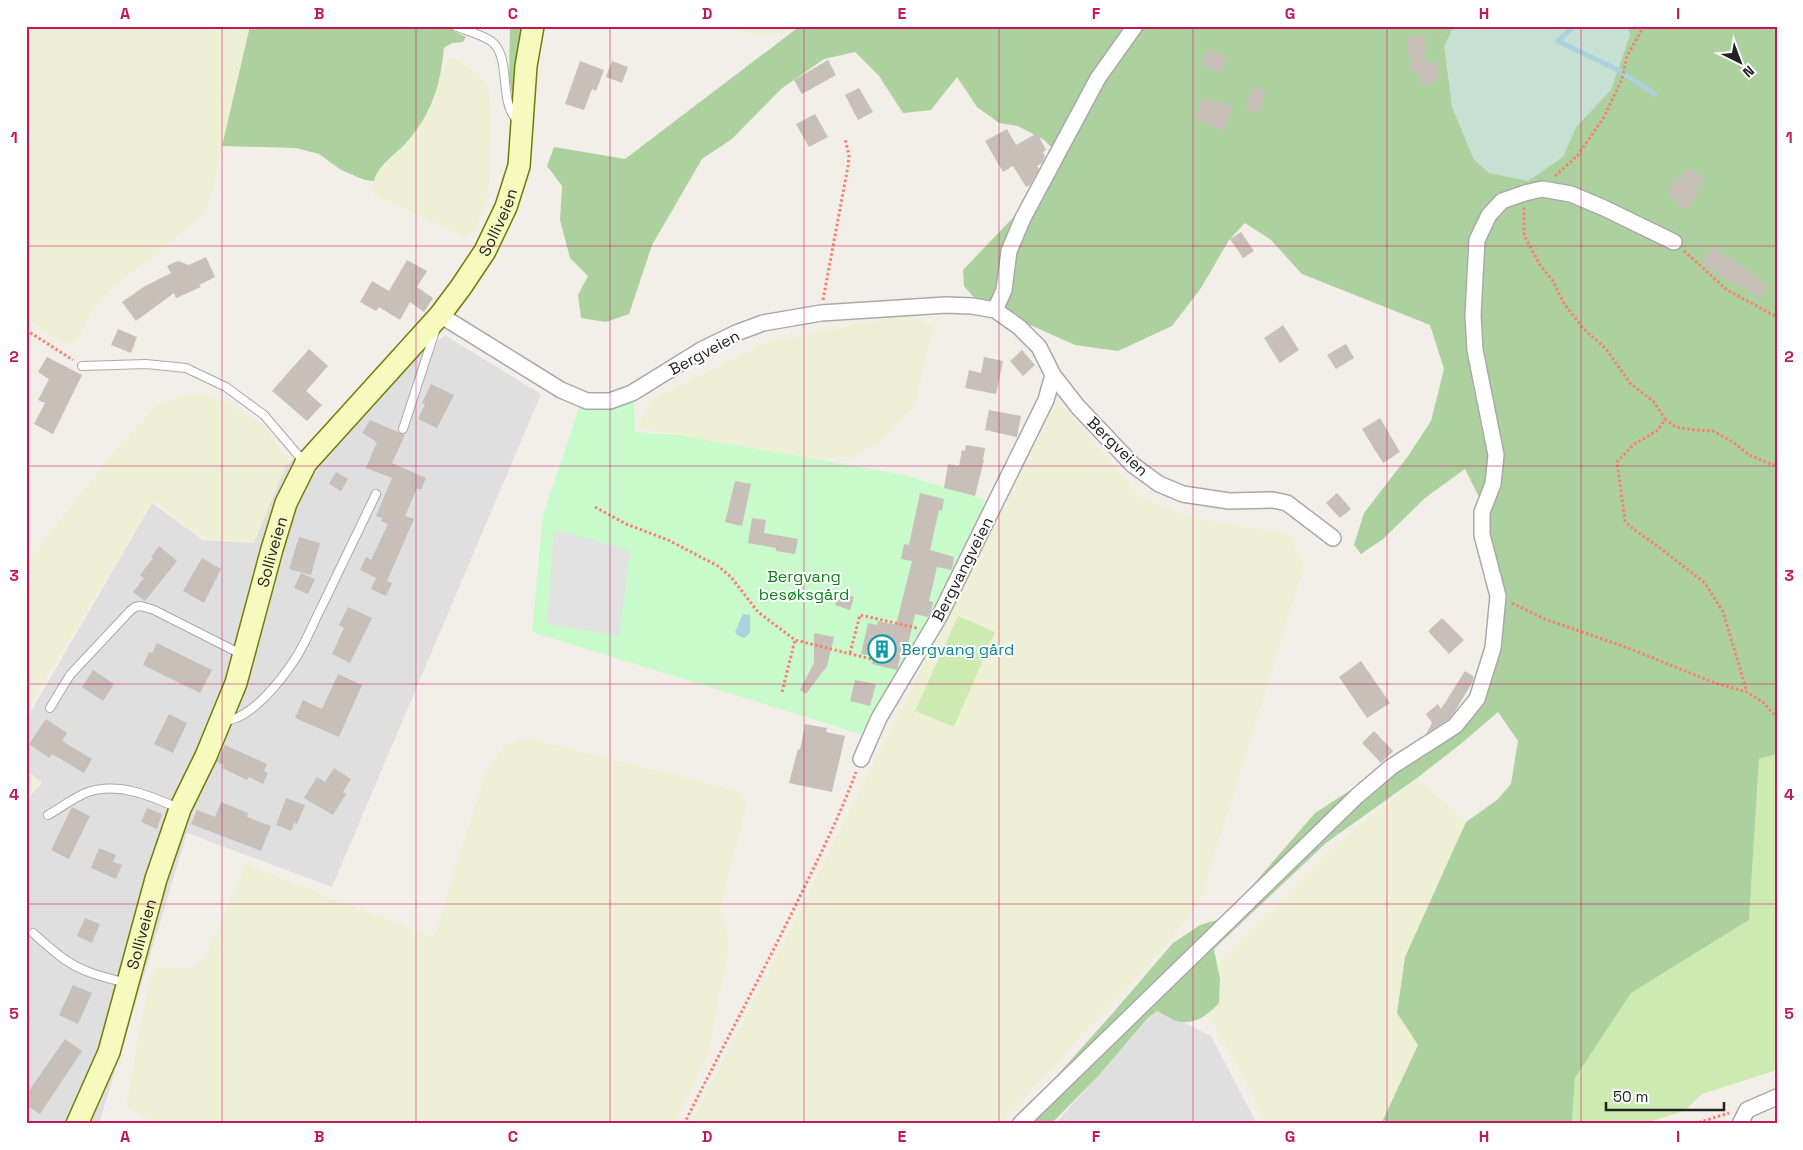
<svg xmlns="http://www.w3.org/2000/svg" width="1803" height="1150" viewBox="0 0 1803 1150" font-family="'Space Grotesk',sans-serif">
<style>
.residential{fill:#e0dfdf}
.farmland{fill:#eef0d5}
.grass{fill:#cdebb0}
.forest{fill:#add19e}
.wetland{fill:#c6e0d4}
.park{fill:#c8facc}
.parking{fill:#e2e2e2}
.water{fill:#aad3df}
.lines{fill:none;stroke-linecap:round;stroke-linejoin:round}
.stream{stroke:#aad3df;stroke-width:5}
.building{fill:#c7bfb8}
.lane-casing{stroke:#a9a9a9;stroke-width:10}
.street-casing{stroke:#a9a9a9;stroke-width:18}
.secondary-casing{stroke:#707d05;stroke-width:24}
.path{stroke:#fa8072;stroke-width:3;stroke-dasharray:2.5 2.5;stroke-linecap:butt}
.lane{stroke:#fff;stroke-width:8}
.street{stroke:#fff;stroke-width:15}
.secondary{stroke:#f7fabf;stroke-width:21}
.grid{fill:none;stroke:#c2185b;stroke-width:1;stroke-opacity:0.55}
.labels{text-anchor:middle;stroke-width:4;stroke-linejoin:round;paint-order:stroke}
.street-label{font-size:16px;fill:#222;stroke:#fff}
.park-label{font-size:16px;fill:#0c8416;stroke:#fff}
.culture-label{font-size:16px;fill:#0d838f;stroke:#fff;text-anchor:start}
.neatline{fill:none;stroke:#c2185b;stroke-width:2}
.grid-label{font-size:16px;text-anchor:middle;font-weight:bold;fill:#c2185b}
</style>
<rect width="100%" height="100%" fill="#f2efe9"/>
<!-- residential -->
<path class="residential" d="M445 335 541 394 332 887 187 833 99 1124H26V800L42 783 26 770V720L152 503 203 540 254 543 286 465Z
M1157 1009 1211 1036 1257 1124H1055Z"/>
<!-- farmland -->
<path class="farmland" d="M26 26H250L210 200 203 213 170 244 113 286 94 308 76 340 70 344 61 343 26 318Z
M725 26H800L793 31 767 35 742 33Z
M453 58 458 60 475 72 488 87 491 111 490 178 486 200 475 231 464 236 374 195 371 188 376 174 382 166 405 144 428 112 435 99 442 68 450 59Z
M903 315 934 325 914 407 882 440 852 457 806 458 637 428 654 398 763 343Z
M192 393 226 402 262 425 291 463 286 465 254 543 205 539 153 501 26 712V564L103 465 156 405Z
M1058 400 1141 498 1192 518 1289 534 1304 567 1201 899 1161 951 1000 1124H691Z
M527 738 737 791 747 803 720 909 730 939 708 1055 674 1124H157L126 1106 149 980 159 966 190 969 204 959 246 864 434 938 485 773 504 746Z
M26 773 39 784 26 798Z
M1417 778 1466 822 1405 957 1397 1013 1418 1045 1381 1124H1265L1252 1093 1194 988 1330 850Z"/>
<!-- grass -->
<path class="grass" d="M958 616 995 632 954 727 915 711Z
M1777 754V1070L1702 1094 1684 1111 1643 1124H1572L1575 1078 1631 993 1749 920 1759 759Z"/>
<!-- forest -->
<path class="forest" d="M250 26H449L454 31 466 37 463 42 452 43 444 48C440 88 432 113 406 143 394 156 379 164 374 181L365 180 341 170 319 154 296 148 222 146Z
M510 26H531L515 95 512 94 509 77Z
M800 26H1777V754L1759 759 1749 920 1631 993 1575 1078 1572 1124H1381L1418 1045 1397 1013 1405 957 1466 822 1497 800 1511 784 1518 741 1498 712 1462 743 1417 778 1326 843 1214 949 1220 979 1219 1003C1210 1013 1198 1023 1182 1022 1174 1022 1164 1014 1157 1011L1148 1018 1099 1075 1051 1124H1011L1026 1110 1112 1014 1173 943 1200 925 1217 920 1244 895 1315 813 1454 723 1472 699 1498 616 1491 546 1479 497 1465 469 1425 498 1383 539 1361 554 1354 545 1364 513 1408 456 1431 421 1444 369 1430 325 1302 274 1271 240 1245 223 1229 240 1201 288 1172 326 1118 351 1075 345 978 302 964 286 963 270 1026 204 1062 158 1044 140 1018 126 999 123 977 107 957 77 931 110 903 113 879 76 855 52 824 59 781 89 732 139 702 159 652 245 629 314 606 322 581 318 578 295 588 276 570 258 560 220 562 186 547 166 554 147 625 159Z"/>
<!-- wetland -->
<path class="wetland" d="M1454 26H1628L1630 35 1611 90 1577 126 1563 157 1528 181 1489 173 1474 160 1452 107 1444 46Z"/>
<!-- park -->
<path class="park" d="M634 399 635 432 678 435 905 475 988 501 867 736 532 632 543 515 580 405Z"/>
<!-- parking -->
<path class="parking" d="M554 530 583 537 630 551 619 636 547 624Z"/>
<!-- water -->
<path class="water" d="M743 614 750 615V633L744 638 737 635 735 632Z"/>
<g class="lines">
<!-- stream -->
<path class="stream" d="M1574 26 1558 41 1618 70 1655 94"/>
</g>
<!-- building -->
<path class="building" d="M1408 36 1426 37V62H1435V64H1438V79H1435L1434 84H1420V73H1410L1411 55H1407Z
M1208 49 1227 57 1221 73 1201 65Z
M828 60 836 75 802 94 794 80Z
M580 61 604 70 596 91 592 89 584 110 565 104Z
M612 61 628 67 622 83 606 77Z
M1253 86 1266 91 1258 114 1245 109Z
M859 88 873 112 858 120 845 95Z
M1203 98 1213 103 1214 99 1233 107 1223 131 1194 119Z
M815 114 828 137 809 147 796 124Z
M1007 129 1016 145 1037 133 1046 150 1043 152 1045 156 1042 163 1037 166 1039 169 1030 185 1026 187 1013 166 1003 172 985 141Z
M1686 169 1704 177 1689 210 1675 204 1677 199 1668 195 1676 177 1681 179Z
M1241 232 1254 251 1243 258 1230 239Z
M1713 247 1748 270 1769 287 1760 299 1738 283 1737 286 1702 263Z
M206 257 215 277 199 285 201 287 176 298 174 293 136 321 122 302 145 286 171 273 167 266 178 261 189 265Z
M407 260 427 271 417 287 433 298 424 312 410 302 400 320 379 307 376 311 360 302 372 281 389 291Z
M1283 325 1299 350 1280 363 1264 338Z
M118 329 137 337 131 353 111 345Z
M1346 344 1354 358 1336 369 1327 355Z
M309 349 328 366 306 391 322 405 307 421 272 391Z
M1022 350 1035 365 1023 376 1010 361Z
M47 357 82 375 53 434 34 424 45 403 38 400 49 379 38 372Z
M984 357 1003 361 996 394 965 388 969 370 981 373Z
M431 384 454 395 437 428 418 419 425 404 422 403Z
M989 410 1021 416 1017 437 985 430Z
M1380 418 1400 452 1383 463 1362 429Z
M370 420 405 435 392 463 426 478 421 490 417 488 405 516 414 519 387 581 392 583 386 596 371 589 376 578 360 570 366 557 371 560 388 524 381 521 382 518 376 516 392 478 366 468 377 442 362 433Z
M966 445 985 448 983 460H984L975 496 944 488 948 464 959 466 962 450 965 451Z
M336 472 348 479 341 491 329 484Z
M735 481 751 484 742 526 725 522Z
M920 493 944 499 942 511 939 510 930 550 954 557 952 570 937 567 929 601 933 602 931 613 928 617 915 614 908 645 903 644 897 670 872 664 874 656 861 654 868 623 877 625 878 621 896 625 912 561 901 559 904 544 909 545Z
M1337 493 1351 509 1340 518 1326 503Z
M752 518 766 520 764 533 798 539 795 554 776 551V548L748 543Z
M299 537 320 543 311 575 289 569Z
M159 546 177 561 145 601 133 592 144 578 140 575 153 558 151 557Z
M202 558 221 569 204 603 183 591Z
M301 573 315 579 308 594 294 588Z
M839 592 854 597 850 610 835 605Z
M348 607 372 618 350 663 332 654 344 628 339 625Z
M1442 618 1464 640 1449 654 1428 631Z
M814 633 834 637 827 666 806 694 800 690 814 663Z
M157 643 212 670 200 693 143 665 149 652 152 653Z
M1361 661 1390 703 1367 718 1339 677Z
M93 670 114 684 103 701 82 687Z
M1465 671 1474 677 1472 683 1455 711 1449 719 1426 734 1432 723 1426 714 1438 704 1441 709Z
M338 674 362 685 339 737 295 718 303 700 322 709Z
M855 680 876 684 870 706 850 701Z
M169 714 187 723 173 753 154 744Z
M46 719 67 733 62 741 92 759 84 773 52 754 49 758 29 744Z
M805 724 827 728 826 732 845 736 832 792 789 783 798 749 800 750Z
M1374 731 1393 751 1381 763 1362 743Z
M225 745 267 764 264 771 268 773 263 784 249 777 247 780 222 768 224 765 217 762Z
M334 768 351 779 343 792 346 794 333 815 304 798 317 777 325 782Z
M286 798 305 805 297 824 294 823 291 831 276 825Z
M221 802 248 813 247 817 271 826 261 851 191 824 197 810 215 817Z
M72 807 90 816 69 859 51 850Z
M147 808 162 814 157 829 141 822Z
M99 848 116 855 113 862 122 865 116 879 91 868Z
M85 918 100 924 92 943 77 936Z
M73 985 92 993 78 1024 59 1015Z
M65 1039 82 1051 40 1114 26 1105V1095Z"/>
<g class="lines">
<!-- lane casing -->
<g class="lane-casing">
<path id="lane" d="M455 26C467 31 480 34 491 41 512 56 498 101 517 120
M82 366 146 364 186 368 226 387 264 415 304 462
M403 429 435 331
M50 708 70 675 130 611 135 607 141 606 154 610 241 654
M222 721C251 721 283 678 297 656 307 640 314 621 323 604 340 568 358 531 376 494
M48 815C61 808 74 797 88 792 119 782 151 796 178 808
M33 933C42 941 51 949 60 956 80 972 103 977 127 983"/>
</g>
<!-- street casing -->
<g class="street-casing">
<path id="street" d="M995 310 1004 290 1009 251 1023 218 1098 78 1135 26
M440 315 561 390 587 401H610L632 393 703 349 736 333 763 323 821 313 946 305 972 306 995 310 1019 327 1039 347 1053 375 1078 407 1133 465 1159 484 1183 494 1229 501 1273 500 1287 503 1333 538
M861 759 879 718 939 617 1046 400 1053 375
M1020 1124 1357 796 1391 767 1455 726 1477 699 1493 648 1498 596 1482 535V512L1493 484 1496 455 1475 350 1473 315 1477 240 1489 215 1502 201 1525 193 1542 189 1571 194 1604 208 1674 242
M1740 1124 1747 1110 1777 1097"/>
</g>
<!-- secondary casing -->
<g class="secondary-casing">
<g id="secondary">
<path id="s1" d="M77 1124 109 1052 156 879 180 809 206 756 236 683 272 549 286 503 306 463 440 315 461 287 485 251 506 207 519 166 526 66 533 26"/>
</g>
</g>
<!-- path -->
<path class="path" d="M1555 176 1578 155 1604 117 1622 79 1627 56 1644 26
M1525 208 1524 209V235L1540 265 1553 281 1563 302 1583 328 1606 349 1630 383 1654 402 1665 419 1658 430 1633 445 1617 462 1625 521 1633 529 1656 545 1705 583 1723 612 1747 692
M1684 251 1727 290 1777 317
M823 300 848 166 849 156 845 138
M26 330 73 360
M1665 419 1676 427 1695 430 1713 431 1733 442 1749 455 1773 465 1777 464
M595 507 626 524 668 540 718 566 731 577 758 612 795 640 871 659
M1512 603 1545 619 1628 648 1715 683 1747 692 1764 703 1777 718
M850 653 860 615 917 628
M782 692 795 640
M684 1124C723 1046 765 969 803 890 822 851 841 813 856 772
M1694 1124 1729 1113"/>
<!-- lane -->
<use href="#lane" class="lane"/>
<!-- street -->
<use href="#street" class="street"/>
<!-- secondary -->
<use href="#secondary" class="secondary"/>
</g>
<!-- grid -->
<path class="grid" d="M222 26V1124M416 26V1124M610 26V1124M804 26V1124M999 26V1124M1193 26V1124M1387 26V1124M1581 26V1124M26 246H1777M26 466H1777M26 684H1777M26 904H1777"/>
<!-- icons -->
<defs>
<g id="building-ring" transform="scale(1.4375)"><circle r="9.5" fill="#fff" stroke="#0f9aa8" stroke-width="1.5"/><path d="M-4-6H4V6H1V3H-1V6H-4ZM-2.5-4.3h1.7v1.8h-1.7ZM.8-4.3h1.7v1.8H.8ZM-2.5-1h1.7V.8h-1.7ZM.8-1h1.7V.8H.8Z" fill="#0f9aa8"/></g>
</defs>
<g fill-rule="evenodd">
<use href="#building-ring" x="882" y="649"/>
</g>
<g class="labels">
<!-- street labels -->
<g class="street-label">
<text dy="6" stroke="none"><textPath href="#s1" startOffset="1011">Solliveien</textPath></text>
<text transform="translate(704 352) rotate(-28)" y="6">Bergveien</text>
<text transform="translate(1118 446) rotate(44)" y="6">Bergveien</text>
<text dy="6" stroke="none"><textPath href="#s1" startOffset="606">Solliveien</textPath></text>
<text transform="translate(962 569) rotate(-63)" y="6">Bergvangveien</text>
<text dy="6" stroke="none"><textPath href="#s1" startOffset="201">Solliveien</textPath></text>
</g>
<!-- park labels -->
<g class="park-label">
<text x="804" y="582">Bergvang<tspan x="804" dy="18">besøksgård</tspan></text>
</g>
<!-- culture labels -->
<g class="culture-label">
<text x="901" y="655">Bergvang gård</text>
</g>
</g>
<!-- border -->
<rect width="1803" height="1150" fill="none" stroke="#ffffff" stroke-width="55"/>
<!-- north arrow -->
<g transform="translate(1740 62) rotate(138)" stroke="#ffffff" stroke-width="4" paint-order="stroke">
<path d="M0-4L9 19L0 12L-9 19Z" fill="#222222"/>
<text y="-8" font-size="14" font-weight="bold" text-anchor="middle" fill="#222222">N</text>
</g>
<!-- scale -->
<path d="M1606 1102v8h118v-8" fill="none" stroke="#222222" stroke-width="2.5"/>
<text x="1613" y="1102" font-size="15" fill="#222222" stroke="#ffffff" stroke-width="4" paint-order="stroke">50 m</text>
<rect x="28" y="28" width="1748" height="1094" class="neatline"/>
<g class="grid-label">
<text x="125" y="19">A</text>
<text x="319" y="19">B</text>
<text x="513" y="19">C</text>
<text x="707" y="19">D</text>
<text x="902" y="19">E</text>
<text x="1096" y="19">F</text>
<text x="1290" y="19">G</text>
<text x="1484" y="19">H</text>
<text x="1678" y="19">I</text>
<text x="14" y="143">1</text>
<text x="1789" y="143">1</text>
<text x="14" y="362">2</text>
<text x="1789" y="362">2</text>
<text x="14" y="581">3</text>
<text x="1789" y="581">3</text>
<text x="14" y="800">4</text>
<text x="1789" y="800">4</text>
<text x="14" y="1019">5</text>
<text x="1789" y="1019">5</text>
<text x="125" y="1142">A</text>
<text x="319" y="1142">B</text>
<text x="513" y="1142">C</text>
<text x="707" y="1142">D</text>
<text x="902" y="1142">E</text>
<text x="1096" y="1142">F</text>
<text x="1290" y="1142">G</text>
<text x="1484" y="1142">H</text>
<text x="1678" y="1142">I</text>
</g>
</svg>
